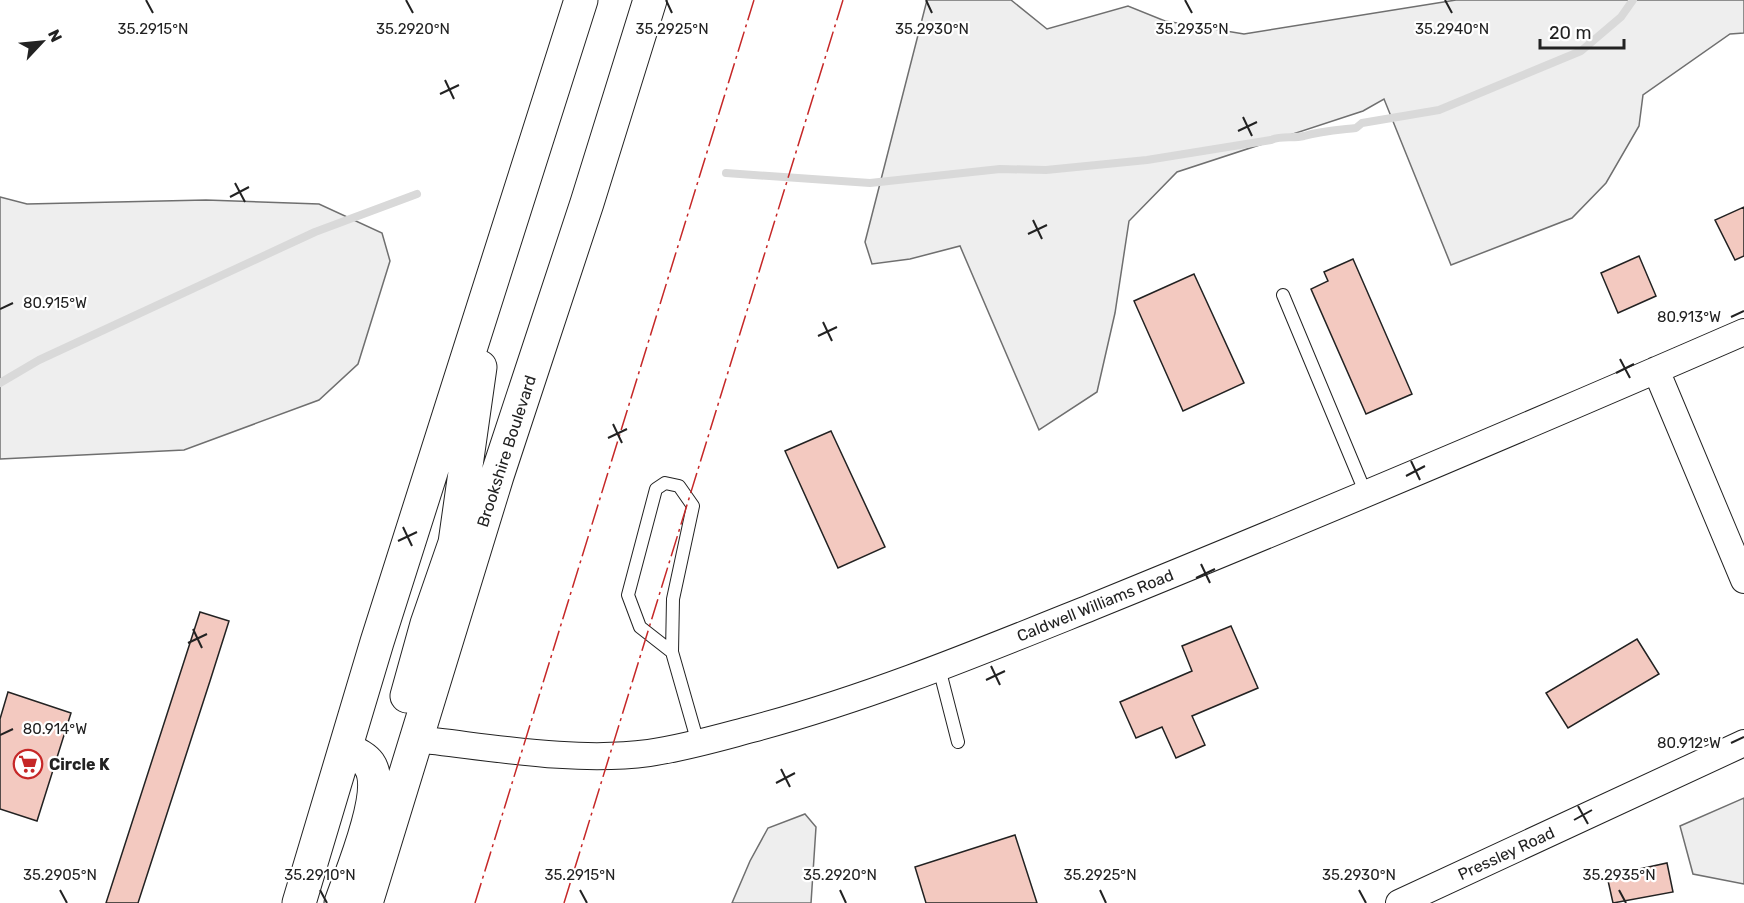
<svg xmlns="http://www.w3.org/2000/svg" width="1744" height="903" viewBox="0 0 1744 903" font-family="Rubik,sans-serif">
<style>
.green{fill:#eee;stroke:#6f6f6f;stroke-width:1.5}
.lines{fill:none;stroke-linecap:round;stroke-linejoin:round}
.stream{stroke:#d9d9d9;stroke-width:8}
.building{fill:#f3c9c0;stroke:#222;stroke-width:1.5}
.lane-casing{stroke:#222;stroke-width:14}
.street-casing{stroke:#222;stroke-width:28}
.highway-casing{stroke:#222;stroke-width:35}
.lane{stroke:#fff;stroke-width:12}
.street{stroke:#fff;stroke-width:26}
.highway{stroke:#fff;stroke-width:33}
.power{stroke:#c62828;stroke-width:1.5;stroke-dasharray:21 4.5 3 4.5;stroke-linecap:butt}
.ticks{fill:none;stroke:#222;stroke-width:2}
.labels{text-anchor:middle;stroke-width:4.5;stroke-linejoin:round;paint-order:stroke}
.street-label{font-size:16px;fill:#222;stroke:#fff}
.poi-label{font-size:16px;font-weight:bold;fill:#222;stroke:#fff;text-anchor:start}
.ticks-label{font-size:15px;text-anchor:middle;fill:#222;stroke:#fff;stroke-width:4.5;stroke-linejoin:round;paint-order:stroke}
</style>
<rect width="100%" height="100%" fill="#fff"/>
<!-- green -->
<path class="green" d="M927 0H1011L1047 29 1128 6 1165 21 1244 34 1456 0H1744V33L1730 34 1643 95 1639 126 1606 183 1572 218 1451 265 1384 99 1363 111 1177 172 1129 221 1115 313 1097 392 1039 430 960 246 910 259 872 264 865 242Z
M0 197 27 204 206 200 319 204 382 233 390 261 358 364 319 400 184 450 0 459Z
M1744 798V884L1693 874 1680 826Z
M805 814 816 827 811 903H732L750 861 768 828Z"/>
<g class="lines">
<!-- stream -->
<path class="stream" d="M726 173 870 183 1000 169 1046 170 1147 160 1271 140C1283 135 1292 139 1304 136 1321 131 1338 130 1356 128L1362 123 1439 110 1581 51 1621 17 1633 0
M0 383 39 360 315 232 417 194"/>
</g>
<!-- building -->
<path class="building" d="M1744 207V256L1735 260 1715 220Z
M1639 256 1656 296 1618 313 1601 273Z
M1353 259 1412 394 1366 414 1311 289 1328 281 1324 272Z
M1194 274 1244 383 1183 411 1134 301Z
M831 431 885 547 838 568 785 451Z
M200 612 229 621 210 681 138 903H106Z
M1231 626 1258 688 1192 716 1205 745 1176 758 1162 727 1136 738 1120 702 1192 671 1182 646Z
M1637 639 1659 674 1568 728 1546 693Z
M8 692 71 713 37 821 0 809V719Z
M1015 835 1037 903H926L915 867Z
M1667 863 1673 892 1613 903 1607 876Z"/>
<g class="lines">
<!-- lane casing -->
<g class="lane-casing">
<path id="lane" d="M1283 295 1366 494
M672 652 640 627 628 595 656 489 665 483 679 486 693 506 673 599 672 652 698 743
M939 668 958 742"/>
</g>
<!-- street casing -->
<g class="street-casing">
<path id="street" d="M1656 370 1744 580
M416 739C491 747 574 763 649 753 684 748 718 738 752 729 869 698 980 652 1092 607 1311 518 1528 426 1744 332
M1399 903 1744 743"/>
</g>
<!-- highway casing -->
<g class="highway-casing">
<path id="highway" d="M407 696 427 624 455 543 480 367
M299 903 377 642 581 0
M341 903C351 873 388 791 369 764 364 757 354 753 346 749
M366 903 497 476 587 203 650 0"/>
</g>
<!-- lane -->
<use href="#lane" class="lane"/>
<!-- street -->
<use href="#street" class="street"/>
<!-- highway -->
<use href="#highway" class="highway"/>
<!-- power -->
<path class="power" d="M475 903 754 0
M564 903 843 0"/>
</g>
<!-- ticks -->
<path class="ticks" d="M146 0 153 13M406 0 413 13M666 0 672 13M926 0 932 13M1185 0 1192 13M1445 0 1452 13M445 80 454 99M440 94 459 85M1243 117 1252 136M1238 131 1257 122M235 183 245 202M230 197 249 187M1033 220 1042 239M1028 234 1047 225M0 309 13 303M1731 317 1744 311M823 322 832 341M818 336 837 327M1620 359 1630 378M1616 373 1634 364M613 424 622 443M608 438 627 429M1411 461 1420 480M1406 476 1425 466M403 527 412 546M398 541 417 532M1201 564 1210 583M1196 578 1215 569M193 629 202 648M188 643 207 634M991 666 1000 685M986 680 1005 671M0 735 13 729M1731 743 1744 737M781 769 790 787M776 783 795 773M1578 806 1588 824M1574 820 1592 810M60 890 67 903M320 890 327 903M580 890 587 903M840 890 846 903M1100 890 1106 903M1359 890 1366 903M1619 890 1626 903"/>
<!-- icons -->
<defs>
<g id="supermarket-ring" transform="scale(1.5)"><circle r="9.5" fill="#fff" stroke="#c62828" stroke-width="1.5"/><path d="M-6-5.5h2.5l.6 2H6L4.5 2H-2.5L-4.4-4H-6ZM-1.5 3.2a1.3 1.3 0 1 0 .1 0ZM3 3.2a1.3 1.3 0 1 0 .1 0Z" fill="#c62828"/></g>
</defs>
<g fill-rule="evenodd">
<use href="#supermarket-ring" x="28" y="764"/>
</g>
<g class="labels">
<!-- street labels -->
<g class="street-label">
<text transform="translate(506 451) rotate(-72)" y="6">Brookshire Boulevard</text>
<text transform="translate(1095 605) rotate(-22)" y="6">Caldwell Williams Road</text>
<text transform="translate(1506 853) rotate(-25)" y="6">Pressley Road</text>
</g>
<!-- poi labels -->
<g class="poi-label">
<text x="49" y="770">Circle K</text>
</g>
</g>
<g class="ticks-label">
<text x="153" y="34">35.2915°N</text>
<text x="413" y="34">35.2920°N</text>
<text x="672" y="34">35.2925°N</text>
<text x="932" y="34">35.2930°N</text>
<text x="1192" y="34">35.2935°N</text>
<text x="1452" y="34">35.2940°N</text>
<text x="55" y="308">80.915°W</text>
<text x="1689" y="322">80.913°W</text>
<text x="55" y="734">80.914°W</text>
<text x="1689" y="748">80.912°W</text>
<text x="60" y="880">35.2905°N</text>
<text x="320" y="880">35.2910°N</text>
<text x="580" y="880">35.2915°N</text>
<text x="840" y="880">35.2920°N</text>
<text x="1100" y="880">35.2925°N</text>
<text x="1359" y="880">35.2930°N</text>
<text x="1619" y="880">35.2935°N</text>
</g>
<!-- north arrow -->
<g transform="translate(42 42) rotate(64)" stroke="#ffffff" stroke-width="4.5" paint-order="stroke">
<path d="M0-4.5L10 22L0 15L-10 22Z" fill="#222222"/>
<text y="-9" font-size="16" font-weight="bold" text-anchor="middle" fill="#222222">N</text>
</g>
<!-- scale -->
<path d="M1540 39v9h84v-9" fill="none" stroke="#222222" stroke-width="3"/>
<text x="1549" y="39" font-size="18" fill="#222222" stroke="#ffffff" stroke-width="4.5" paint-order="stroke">20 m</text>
</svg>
